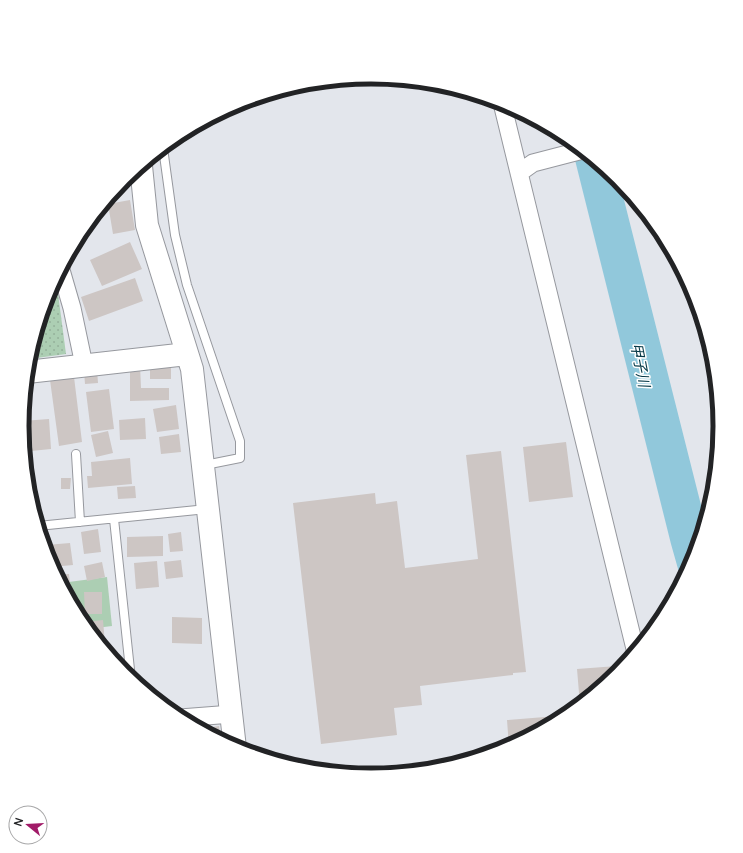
<svg xmlns="http://www.w3.org/2000/svg" width="743" height="853" viewBox="0 0 743 853" font-family="Manrope,'Noto Sans JP',sans-serif">
<style>
.grass{fill:url(#grass-dots)}
.garden{fill:#acceb3}
.water{fill:#91c8db}
.building{fill:#cdc6c4}
.lines{fill:none;stroke-linecap:round;stroke-linejoin:round}
.lane-casing{stroke:#96989e;stroke-width:10}
.street-casing{stroke:#96989e;stroke-width:19}
.secondary-casing{stroke:#96989e;stroke-width:24}
.lane{stroke:#fff;stroke-width:8}
.street{stroke:#fff;stroke-width:17}
.secondary{stroke:#fff;stroke-width:22}
.labels{text-anchor:middle;stroke-width:3;stroke-linejoin:round;paint-order:stroke}
.water-label{font-size:15px;font-style:italic;fill:#063947;stroke:#fff}
.rim{fill:none;stroke:#222325;stroke-width:5}
</style>
<defs>
<pattern id="grass-dots" width="8" height="8" patternUnits="userSpaceOnUse"><rect width="8" height="8" fill="#acceb3"/><path d="M2 2h.1M6 6h.1" fill="none" stroke="#94b19a" stroke-width="1.8" stroke-linecap="round"/></pattern>
</defs>
<rect width="100%" height="100%" fill="#e3e6ec"/>
<!-- grass -->
<path class="grass" d="M52 286H57L66 354 29 359 49 293Z"/>
<!-- garden -->
<path class="garden" d="M107 577 112 626 88 629 81 620 61 583Z"/>
<!-- water -->
<path class="water" d="M570 140 619 180 702 509 708 514 694 560 682 583 671 544Z"/>
<!-- building -->
<path class="building" d="M125 179 128 188 113 194Z
M130 200 135 230 113 234 108 204Z
M130 242 142 269 102 286 90 260Z
M135 278 143 301 89 321 81 297Z
M150 363H171V379H150Z
M140 365 141 388H169V400L130 401V366Z
M97 370 98 383 85 384 84 371Z
M74 377 82 442 59 446 50 380Z
M109 389 114 429 91 432 86 392Z
M176 405 179 429 157 432 153 409Z
M145 418 146 439 120 440 119 420Z
M49 419 51 449 31 451 30 437 23 438V421Z
M108 431 113 453 96 457 91 435Z
M179 434 181 452 161 454 159 437Z
M566 442 573 497 529 502 523 447Z
M501 451 526 672 513 673V675L420 686 422 705 394 708 397 735 321 744 293 503 375 493 376 504 397 501 405 568 478 559 466 455Z
M130 458 132 484 88 488 87 476H92L91 462Z
M61 478H71L70 489H61Z
M135 486 136 498 118 499 117 487Z
M98 529 101 552 84 554 81 532Z
M181 532 183 551 170 552 168 534Z
M163 536V556L127 557V537Z
M70 543 73 565 52 567 47 556 46 545Z
M181 560 183 577 166 579 164 562Z
M157 561 159 587 136 589 134 563Z
M102 562 105 577 87 581 84 566Z
M69 574 71 594H67L56 575Z
M84 592H102V614H85Z
M80 605 82 619H80L73 606Z
M172 617 202 618V644L172 643Z
M103 620 105 644 100 645 87 628 86 622Z
M104 648H108L109 655Z
M617 666 618 674 580 705 577 669Z
M569 715 565 717 509 747 507 720Z
M219 726 221 740 199 729Z"/>
<g class="lines">
<!-- lane casing -->
<g class="lane-casing">
<path id="lane" d="M163 148 175 235 187 285 240 441V458L205 465
M76 454 80 522
M114 519 131 679
M38 526 207 509
M41 526V537"/>
</g>
<!-- street casing -->
<g class="street-casing">
<path id="street" d="M502 103 636 653
M519 173 533 163 583 150
M61 270 72 308 84 365
M180 718 232 714"/>
</g>
<!-- secondary casing -->
<g class="secondary-casing">
<path id="secondary" d="M141 166 147 225 192 369 235 748
M27 372 187 354"/>
</g>
<!-- lane -->
<use href="#lane" class="lane"/>
<!-- street -->
<use href="#street" class="street"/>
<!-- secondary -->
<use href="#secondary" class="secondary"/>
</g>
<g class="labels">
<!-- water labels -->
<g class="water-label">
<text transform="translate(640 365) rotate(79)" y="5">甲子川</text>
</g>
</g>
<!-- crop -->
<path d="M0 0H743V853H0ZM29 426a342 342 0 1 1 684 0a342 342 0 1 1-684 0Z" fill="#fff" fill-rule="evenodd"/>
<path class="rim" d="M29 426a342 342 0 1 1 684 0a342 342 0 1 1-684 0Z"/>
<!-- north arrow -->
<g transform="translate(28 825) rotate(288)"><circle r="19" fill="#ffffff" stroke="#a7a7a8"/>
<path d="M0-3L7 15L0 10L-7 15Z" fill="#a11b68"/>
<text y="-6" font-size="11" font-weight="bold" text-anchor="middle" fill="#222325">N</text>
</g>
</svg>
